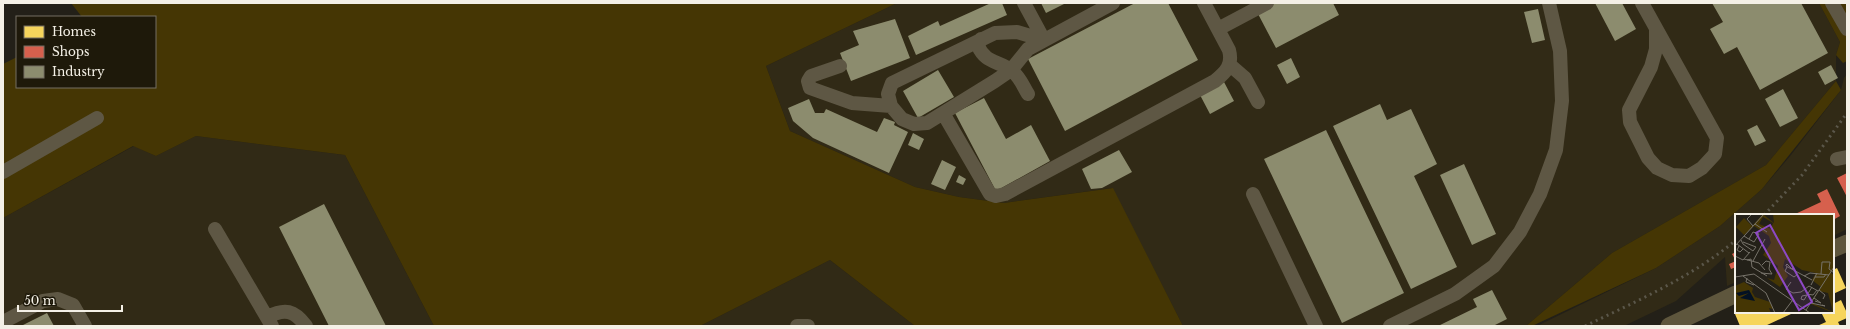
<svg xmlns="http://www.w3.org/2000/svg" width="1850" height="329" viewBox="0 0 1850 329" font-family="'Libre Baskerville',serif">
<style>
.built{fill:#312a16}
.green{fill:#453604}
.homes{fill:#f6d55c}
.shops{fill:#d6604d}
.industry{fill:#8c8c6e}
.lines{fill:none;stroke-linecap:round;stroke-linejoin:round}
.minor{stroke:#5e5744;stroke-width:14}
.major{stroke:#5e563d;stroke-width:17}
.rail{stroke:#5b574a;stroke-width:3;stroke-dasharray:2 4;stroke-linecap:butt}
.inset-road{fill:none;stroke:#77736a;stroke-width:1}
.view{fill:#8d49c5;fill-opacity:0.15;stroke:#8d49c5;stroke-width:2}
.inset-edge{fill:none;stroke:#f4f0e6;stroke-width:2}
</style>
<rect width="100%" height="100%" fill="#232018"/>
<!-- built -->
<path class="built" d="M897 3H1819L1840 42 1836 55V81L1766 165 1612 253 1526 326H1183L1112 188 1004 203 959 197 915 187 790 131 766 66Z
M1847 74V229L1833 236V215H1736V282L1727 286 1725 257 1676 301 1624 326H1537L1656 268 1720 226 1762 189 1791 155 1841 90 1844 78Z
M196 136 345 155 434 326H3V218L134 146 156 156Z
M830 260 915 326H700Z"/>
<!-- green -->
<path class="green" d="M71 3H897L766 66 790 131 915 187 959 197 1004 203 1113 188 1183 326H915L830 260 700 326H434L345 155 196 136 156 156 133 146 3 218V64L17 57V87H155V17H82Z
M1819 3H1847V61L1843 63 1836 55 1840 42Z
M1836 81 1841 90 1762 189 1720 226 1656 268 1532 326H1526L1612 253 1766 165Z"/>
<!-- homes -->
<path class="homes" d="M1837 268 1846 288 1833 294V270Z
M1841 300 1847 313V318L1838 322 1840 326H1817L1826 322 1821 312H1833V304Z
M1740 312H1790L1791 314 1765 326H1740L1735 314Z"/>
<!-- shops -->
<path class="shops" d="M1847 173V197L1837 178Z
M1827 189 1840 216 1833 220V215H1793L1821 202 1817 194Z
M1736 252V267L1731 269 1729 264 1736 261 1732 254Z"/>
<!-- industry -->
<path class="industry" d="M991 3H1002L1007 15 916 55 908 36 938 21 940 26Z
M1041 3H1066L1046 13Z
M1135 3H1168L1198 60 1065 131 1028 59Z
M1275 3H1333L1339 15 1276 48 1257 12Z
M1595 3H1622L1636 29 1615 41Z
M1712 3H1801L1828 53 1760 90 1737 47 1724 54 1710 29 1723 22Z
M1538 9 1545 40 1532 43 1524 12Z
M895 19 910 58 851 81 840 53 859 45 853 31Z
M1291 58 1300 77 1287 84 1277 65Z
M1831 65 1838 78 1825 85 1818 72Z
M938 70 954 97 918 118 903 91Z
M1224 82 1234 101 1210 114 1200 95Z
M1783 89 1798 118 1780 127 1765 99Z
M984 98 1006 139 1031 125 1050 161 996 191 955 113Z
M809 99 815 113H824L826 109 877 132 884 118 895 122 894 125 908 132 889 173 813 138 793 121 788 108Z
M1380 104 1387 120 1411 109 1437 164 1414 176 1457 267 1411 289 1333 126Z
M1757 125 1766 141 1755 146 1747 130Z
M1326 130 1404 293 1342 323 1264 159Z
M913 133 924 139 919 150 908 145Z
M1119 150 1132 172 1102 188 1091 189 1082 169Z
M942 160 956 167 945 190 931 184Z
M1464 164 1496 234 1472 245 1440 175Z
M959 175 966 179 963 185 956 182Z
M324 204 386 326H329L279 227Z
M1492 290 1507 319 1493 326H1438L1477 307 1473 299Z
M47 313 54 326H21Z"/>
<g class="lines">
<!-- minor -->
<path class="minor" d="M1024 3 1044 40
M1642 3 1717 138 1715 154 1702 168 1689 176 1672 175 1657 168 1648 158 1630 122 1629 110 1651 67 1656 49V29
M1832 3 1847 29
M1218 29 1267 3
M981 39 978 46C986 64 998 60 1012 71 1020 77 1023 86 1028 94
M1044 40 1017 32 995 33 892 83 888 94 891 106 902 119 914 124 927 123 995 81 1011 70 1028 49 1113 3
M1230 65 1245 78 1258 102
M840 66 811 76 808 81 810 88 852 103 891 106
M943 113 990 194 996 196 1005 194 1215 81C1226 72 1233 65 1229 50L1204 3
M1837 159 1847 157
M3 172 97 118
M1253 194 1316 326
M215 229 272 326
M267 317C285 308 294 310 306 326
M3 322 43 301 58 299 73 305 85 326
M797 326H808
M1390 326 1455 294 1494 266 1520 232 1540 194 1556 150 1562 101 1560 51 1549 3"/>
<!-- major -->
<path class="major" d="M1833 249 1847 243
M1669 326 1736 294"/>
<!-- rail -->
<path class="rail" d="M1764 215 1802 175 1847 113
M1585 326C1637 301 1692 277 1736 240"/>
</g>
<!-- overview -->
<g transform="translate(1735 214)">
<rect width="99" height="99" fill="#232018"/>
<path d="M28 0 39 9 38 0H99V54L96 59 99 61V99L76 90 86 73 77 66 81 59 67 56 50 45 48 53 53 62 45 73 32 64 39 66 43 52 28 41 36 29 34 22 19 12 9 21 1 13 9 4 17 12ZM28 3 38 9 36 15 24 10ZM84 77 93 79 98 98 77 89ZM9 68 18 74 17 78 20 83 35 88 38 95 34 94 36 99H0V72Z" fill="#453604" fill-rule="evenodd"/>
<path d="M14 76 20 87 5 84 14 79 4 82 1 79Z" fill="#031123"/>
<path class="inset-road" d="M17 0 12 5 18 12M20 10 32 18M9 22 12 24 19 28 24 20 18 18 14 25M6 26 8 30 18 37 21 33 8 28M2 30 14 39M0 32 29 0M4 32 2 36 5 38 8 35M0 42 8 46 15 38M9 45 24 49 30 56M12 46 16 45 17 53 32 62M18 47 30 25M95 48 94 55 99 59M52 53 50 57 59 63 63 60M59 53 57 55 52 50 51 51V52L77 66M26 59 37 60 34 55 35 48 31 47 27 51M86 60 87 48H95M8 62 31 79 40 99M69 62 75 59 94 61M0 63 19 60 75 99M80 63H89L91 60M12 64 11 68 19 71M56 68 51 75 58 79 66 78 74 72 83 77M76 71 82 59M84 76 90 81 88 85M72 80 78 81 82 76M72 81 67 82 66 85 69 86 77 73M79 84 86 89 80 87M76 89 90 92 87 91M71 96 99 53M48 99 57 87"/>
<path class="view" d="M35 11 77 88 64 96 21 19Z"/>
<rect width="99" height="99" class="inset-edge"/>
</g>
<!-- border -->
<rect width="1850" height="329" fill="none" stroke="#f4f0e6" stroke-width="8"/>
<!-- legend -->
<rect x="16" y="16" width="140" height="72" fill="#1e190a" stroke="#746f62"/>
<rect x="24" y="26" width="20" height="12" fill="#f6d55c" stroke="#746f62"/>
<text x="52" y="36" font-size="12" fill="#f4f0e6">Homes</text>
<rect x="24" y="46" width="20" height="12" fill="#d6604d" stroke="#746f62"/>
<text x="52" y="56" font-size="12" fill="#f4f0e6">Shops</text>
<rect x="24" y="66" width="20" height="12" fill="#8c8c6e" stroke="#746f62"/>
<text x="52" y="76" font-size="12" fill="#f4f0e6">Industry</text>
<!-- scale -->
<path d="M18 305v6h104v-6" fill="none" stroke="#f4f0e6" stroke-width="2"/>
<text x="24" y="305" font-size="12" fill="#f4f0e6" stroke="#1e190a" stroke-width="3" paint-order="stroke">50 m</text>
</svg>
